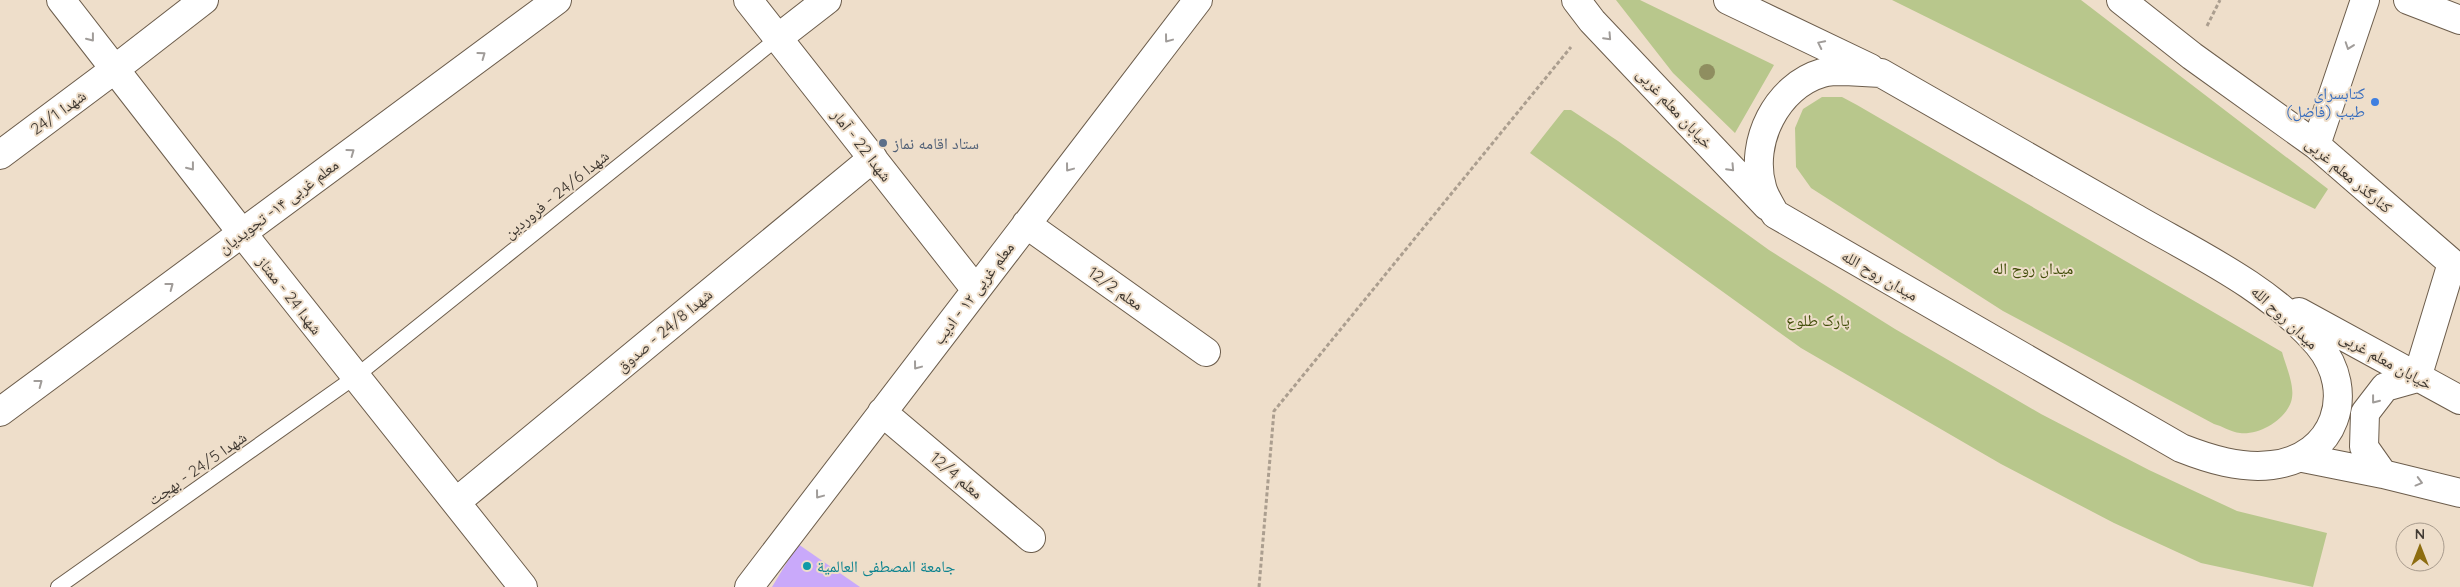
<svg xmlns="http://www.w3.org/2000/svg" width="2460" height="587" viewBox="0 0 2460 587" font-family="Quicksand,'Noto Naskh Arabic',sans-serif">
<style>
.green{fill:#b8c78c}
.building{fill:#c9a9fa}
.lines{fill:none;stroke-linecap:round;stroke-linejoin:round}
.service-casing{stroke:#6c5d4c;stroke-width:16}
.minor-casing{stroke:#6c5d4c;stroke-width:30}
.secondary-casing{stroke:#6c5d4c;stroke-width:30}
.path{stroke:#ab9e8f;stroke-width:3;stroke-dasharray:4 2.5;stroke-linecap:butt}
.service{stroke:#fff;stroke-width:14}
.minor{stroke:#fff;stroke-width:28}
.secondary{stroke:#fff;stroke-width:28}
.tree{fill:#8f8e60}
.oneway{stroke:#a09c99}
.shop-dot{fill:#3f7fe0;stroke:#eedeca;stroke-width:2}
.service-dot{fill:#5c6f8a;stroke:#eedeca;stroke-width:2}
.culture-dot{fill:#0f9aa8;stroke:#eedeca;stroke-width:2}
.labels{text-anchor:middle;stroke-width:4;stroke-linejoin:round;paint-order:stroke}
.shop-label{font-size:16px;fill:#366cbe;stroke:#eedeca;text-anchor:end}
.street-label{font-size:16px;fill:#413a33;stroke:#eedeca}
.service-label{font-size:16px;fill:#4e5e75;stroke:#eedeca;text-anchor:start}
.park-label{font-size:16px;fill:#414d09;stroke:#eedeca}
.culture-label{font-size:16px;fill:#0d838f;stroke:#eedeca;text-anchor:start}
</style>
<rect width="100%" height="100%" fill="#eedeca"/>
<!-- green -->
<path class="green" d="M1616 0H1640L1774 65 1735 133 1673 73Z
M1892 0H2081L2328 189 2315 209Z
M1822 97H1842L1857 105 2282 352C2286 367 2296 387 2291 402 2284 421 2259 435 2240 433 2231 432 2222 426 2214 424L2003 311 1811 188 1796 167 1795 128 1803 109Z
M1564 110H1571L1618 141 1769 250 1895 329 2041 414 2149 470 2237 511 2327 533 2313 587 2201 563 2114 523 2001 464 1801 348 1530 153Z"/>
<!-- building -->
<path class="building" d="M798 544 860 587H772Z"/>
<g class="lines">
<!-- service casing -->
<g class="service-casing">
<path id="service" d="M58 587 355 377 778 38"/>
</g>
<!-- minor casing -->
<g class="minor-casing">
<path id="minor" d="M61 0 242 233 523 587
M748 0 976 290
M2121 0 2192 56 2316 145 2452 263 2417 378
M2408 0 2460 20
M778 38 827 0
M2316 145 2365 0
M0 155 115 69 204 0
M1026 224 1206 352
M0 412 557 0
M882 412 1031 538
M456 502 873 158
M749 587 1198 0"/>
</g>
<!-- secondary casing -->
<g class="secondary-casing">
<path id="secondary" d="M1576 0 1592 21 1767 206
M1728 0 1870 68
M1845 71 1881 73C1965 121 2049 169 2133 217 2197 254 2269 287 2318 344 2358 392 2335 458 2272 465 2241 469 2209 459 2181 448L1775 214C1771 206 1764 196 1762 187 1749 142 1777 86 1822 73 1829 71 1838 71 1845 71Z
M2299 312 2460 400
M2303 458 2383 474 2460 493
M2383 474 2364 447 2365 413 2385 387 2417 378"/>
</g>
<!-- path -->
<path class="path" d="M2207 26 2220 0
M1259 587 1274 411 1571 47"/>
<!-- service -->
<use href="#service" class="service"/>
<!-- minor -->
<use href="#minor" class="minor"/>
<!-- secondary -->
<use href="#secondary" class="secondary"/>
</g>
<!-- trees -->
<circle class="tree" cx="1707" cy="72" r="8"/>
<!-- one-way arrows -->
<defs><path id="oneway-chevron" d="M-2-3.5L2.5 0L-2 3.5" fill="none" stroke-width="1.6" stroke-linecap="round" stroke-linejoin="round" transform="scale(1.25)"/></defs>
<g class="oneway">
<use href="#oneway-chevron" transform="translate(1608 37) rotate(47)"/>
<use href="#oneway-chevron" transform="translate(91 38) rotate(52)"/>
<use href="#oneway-chevron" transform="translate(1168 39) rotate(127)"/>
<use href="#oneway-chevron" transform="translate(1821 44) rotate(-154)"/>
<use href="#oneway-chevron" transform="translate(2349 46) rotate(109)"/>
<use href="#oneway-chevron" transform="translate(482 55) rotate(-36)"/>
<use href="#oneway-chevron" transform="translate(351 152) rotate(-36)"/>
<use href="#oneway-chevron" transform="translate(191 167) rotate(52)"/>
<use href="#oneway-chevron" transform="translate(1069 168) rotate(127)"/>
<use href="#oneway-chevron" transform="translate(1731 168) rotate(47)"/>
<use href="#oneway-chevron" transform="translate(170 286) rotate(-37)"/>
<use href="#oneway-chevron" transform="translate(917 366) rotate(127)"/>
<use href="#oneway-chevron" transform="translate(39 383) rotate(-37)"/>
<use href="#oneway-chevron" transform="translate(2375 400) rotate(128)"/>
<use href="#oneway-chevron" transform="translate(2419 482) rotate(15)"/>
<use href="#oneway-chevron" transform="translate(819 495) rotate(127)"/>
</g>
<!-- markers -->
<circle class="shop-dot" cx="2375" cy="102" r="5"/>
<circle class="service-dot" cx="883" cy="143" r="5"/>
<circle class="culture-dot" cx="807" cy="566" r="5"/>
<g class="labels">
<!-- shop labels -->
<g class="shop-label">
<text x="2365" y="99">کتابسرای<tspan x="2365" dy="18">طیب (فاضل)</tspan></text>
</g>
<!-- street labels -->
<g class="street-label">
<text transform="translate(1675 108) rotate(47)" y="6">خیابان معلم غربی</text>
<text transform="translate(58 112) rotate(-36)" y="6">شهدا 24/1</text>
<text transform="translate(862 145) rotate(52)" y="6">شهدا 22 - آمار</text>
<text transform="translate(2349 175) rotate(40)" y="6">کنارگذر معلم غربی</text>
<text transform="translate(556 194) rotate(-39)" y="6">شهدا 24/6 - فروردین</text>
<text transform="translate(278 206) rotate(-37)" y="6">معلم غربی ۱۴- تجویدیان</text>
<text transform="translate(1880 275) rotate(30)" y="6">میدان روح الله</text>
<text transform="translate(1116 288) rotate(35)" y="6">معلم 12/2</text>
<text transform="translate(973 293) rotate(-53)" y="6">معلم غربی ۱۲ - ادیب</text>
<text transform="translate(290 295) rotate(52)" y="6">شهدا 24 - ممتاز</text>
<text transform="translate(2285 317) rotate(43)" y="6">میدان روح الله</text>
<text transform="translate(664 330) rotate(-40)" y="6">شهدا 24/8 - صدوق</text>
<text transform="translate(2386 360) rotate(29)" y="6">خیابان معلم غربی</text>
<text transform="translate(197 468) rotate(-35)" y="6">شهدا 24/5 - بهجت</text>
<text transform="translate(957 475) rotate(40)" y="6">معلم 12/4</text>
</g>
<!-- service labels -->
<g class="service-label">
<text x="893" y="149">ستاد اقامه نماز</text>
</g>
<!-- park labels -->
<g class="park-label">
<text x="2033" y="274">میدان روح اله</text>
<text x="1818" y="326">پارک طلوع</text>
</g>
<!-- culture labels -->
<g class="culture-label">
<text x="817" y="572">جامعة المصطفی العالمیة</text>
</g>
</g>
<!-- north arrow -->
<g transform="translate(2420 547)"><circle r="24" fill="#eedeca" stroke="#a99c8e"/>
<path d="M0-4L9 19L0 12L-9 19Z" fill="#8d6d10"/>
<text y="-8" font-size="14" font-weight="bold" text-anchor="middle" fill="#413a33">N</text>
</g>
</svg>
